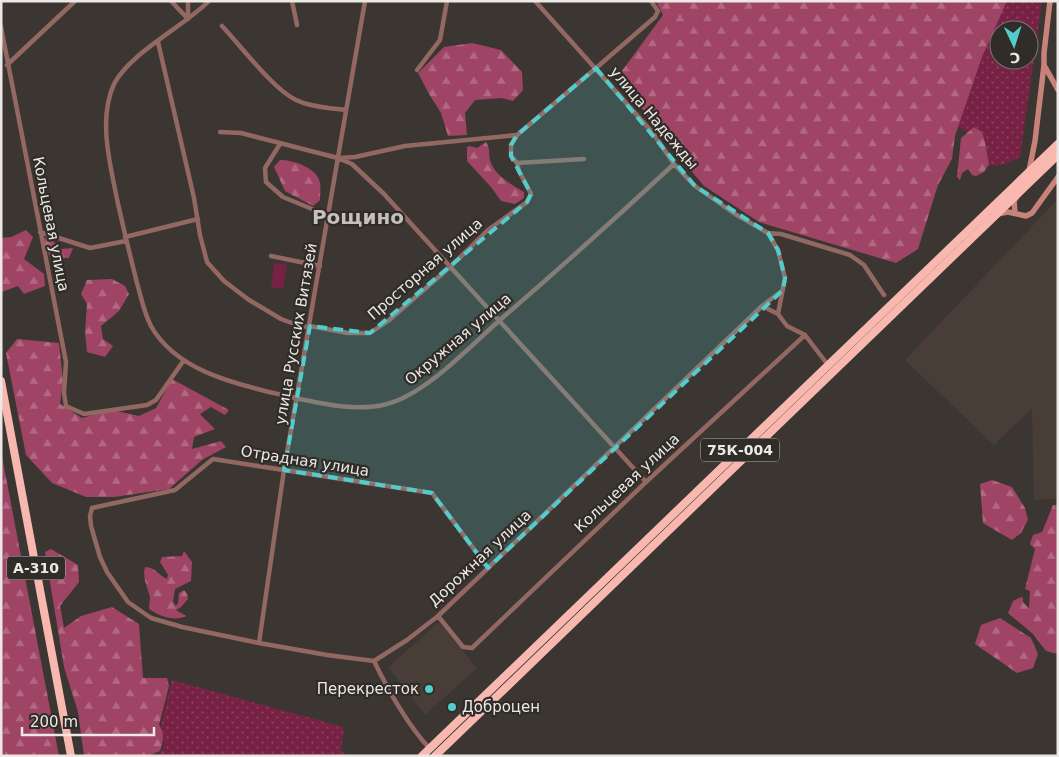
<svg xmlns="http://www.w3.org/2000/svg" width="1059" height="757" viewBox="0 0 1059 757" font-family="'DejaVu Sans',sans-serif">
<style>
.built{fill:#493e37}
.grass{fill:url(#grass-dots);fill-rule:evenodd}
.forest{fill:url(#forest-firs)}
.pitch{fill:#724}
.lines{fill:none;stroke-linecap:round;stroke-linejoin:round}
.street{stroke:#946862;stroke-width:4.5}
.secondary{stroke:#c7837a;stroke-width:5.5}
.highway{stroke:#f8b8af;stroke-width:8}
.marked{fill:#52cdcd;fill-opacity:0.2;stroke:#52cdcd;stroke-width:4;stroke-dasharray:10 6;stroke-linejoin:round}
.poi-dot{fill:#52cdcd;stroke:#302c28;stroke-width:2}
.labels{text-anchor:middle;stroke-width:4.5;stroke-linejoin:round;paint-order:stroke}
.shield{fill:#302c28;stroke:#b4b0ad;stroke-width:1}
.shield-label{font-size:14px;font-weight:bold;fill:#ece8e6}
.street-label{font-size:15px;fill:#ece8e6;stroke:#302c28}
.poi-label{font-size:15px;fill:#ece8e6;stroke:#302c28;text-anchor:end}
.district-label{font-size:20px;font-weight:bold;fill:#c6bfbb;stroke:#302c28}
</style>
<defs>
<pattern id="grass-dots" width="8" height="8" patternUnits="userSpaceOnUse" patternTransform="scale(1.25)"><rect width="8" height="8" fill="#724"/><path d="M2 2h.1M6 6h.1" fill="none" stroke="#8a425f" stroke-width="1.8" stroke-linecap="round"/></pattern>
<pattern id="forest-firs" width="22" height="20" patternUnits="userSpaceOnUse" patternTransform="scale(1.25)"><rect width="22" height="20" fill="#9f4465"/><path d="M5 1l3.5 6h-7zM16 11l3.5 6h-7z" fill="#b16882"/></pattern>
</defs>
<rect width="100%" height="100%" fill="#3b3632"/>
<!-- built -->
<path class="built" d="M1058 199V494L1056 495V499L1034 500 1032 408 994 445 905 360Z
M439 622 477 668 425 715 388 667Z"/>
<!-- grass -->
<path class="grass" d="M1007 1H1042L1020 157 1002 165 987 166 989 164 985 142 982 132 974 127 968 133 958 127 982 57ZM999 30H1029V60H999Z
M172 680 344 727 341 751 348 756H154L161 752 164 743 161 724Z"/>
<!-- forest -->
<path class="forest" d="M656 1H1007L982 57 955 136 952 159 938 185 918 249 896 263 759 222 704 186 657 130 619 75 663 15Z
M472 43 501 50 522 72 523 90 513 101 502 98 475 100 465 113 467 135 448 136 441 113 429 94 418 73 444 47Z
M974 127 982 132 985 142 989 164 984 172 976 176 972 175 968 169 962 173 960 180 957 177 961 138Z
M486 142C491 150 488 152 490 160 493 174 513 186 524 192V198L515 204 501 201 491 187 467 161V147L469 146 477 148Z
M280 160C293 160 318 168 320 183 321 188 320 194 320 200L313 206 285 191 274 167Z
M26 230 33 237 24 259 44 274 45 286 24 294 18 286 2 292 1 238 11 237Z
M48 235 60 249 73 248 69 258 50 257 43 241Z
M112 279 125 286 129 294 119 311 101 326 103 339 113 346 105 357 87 352 85 332 87 304 81 294 87 280Z
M17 339 59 343 63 380 60 404 82 418 112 410 139 416 156 408 172 379 229 410 225 415 211 407 200 414 215 429 194 437 192 449 221 441 226 447 202 460 169 489 114 497H86L52 483 26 455 6 353Z
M1 451 59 756H1Z
M992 480 1012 487 1025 508 1028 520 1021 533 1012 540 983 523 980 484Z
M1053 505H1058V654L1046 651 1033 634 1008 613 1013 601 1021 597 1023 598V602L1029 608 1030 591 1025 589 1035 549 1030 544 1033 535 1042 532Z
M51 549 78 565 79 582 60 606 64 628 81 616 112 607 139 624 143 678H167L169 686 159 725C165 732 163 743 160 751L148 756H84L78 712 64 667 45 552Z
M184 551 192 562 191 581 175 589 173 602 176 606 178 603 179 593 184 590 187 594 188 599 181 607 176 610 186 616C174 622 159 616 149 609L150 597 145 581 144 572 145 567C156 567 159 576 167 579L168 575 160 562 162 557 182 556Z
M1000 618 1031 638 1038 654 1033 668 1017 673 975 644 981 625Z"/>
<!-- pitch -->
<path class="pitch" d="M274 263 287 265 283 289 271 287Z"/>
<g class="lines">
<!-- street -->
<path class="street" d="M171 1 188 19
M209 1C183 27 130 53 114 84 98 119 110 164 117 199 123 227 130 255 137 283 141 297 144 313 151 326 176 371 236 384 282 395 315 402 354 413 387 404 426 394 469 347 500 320 559 269 617 217 674 164
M292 1 297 25
M535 1 653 133 674 164 695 186 735 214 768 233 778 250 785 278 778 314
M188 19V1
M222 26C241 46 273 89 296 100 310 107 330 108 346 110
M1 27 66 362 64 393 66 406 84 414 147 405 156 400 184 360
M158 42 194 198 200 235 207 262 224 281 249 300 281 319 303 327 310 326 348 333H370L388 321 450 267 488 230 527 202 531 194 519 171 517 163 511 156V145L517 135 596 68 655 17 658 11 651 1
M7 65 75 1
M417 70 440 40 447 1
M220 132 241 133 338 158 352 164 384 194 646 482
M280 144 265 168 266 182 283 197 329 216
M340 158 355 157 405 146 517 135
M517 163 584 159
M40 232 90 248 126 241
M768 233 781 234 850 255 864 265 884 295
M125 237 198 219
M271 256 320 266
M762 306 778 314 787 326 805 335 828 365
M488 568 432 493 213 459 175 490 92 508 90 516 91 526 100 557 107 572 128 602 151 618 182 627 259 643 327 655 374 661 407 640 438 616 762 306 783 290
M438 616 463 647 472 648 646 482 805 335
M259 643 284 470 365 1
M374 661C389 692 406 723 430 749"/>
<!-- secondary -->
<path class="secondary" d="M1050 1 1044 53V65L1058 90
M1029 171 1035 141 1044 65
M1015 213 1014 201 1017 196
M997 214 1008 212 1026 216 1032 213 1058 177"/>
<!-- highway -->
<path class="highway" d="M1 381 71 756
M422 756 1058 144
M435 756 1058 155"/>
</g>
<!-- marked area -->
<path class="marked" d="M596 68 695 186 768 233 778 250 785 278 783 290 488 568 432 493 284 470 310 326 370 333 527 202 531 194 511 156V145L517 135Z"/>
<!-- markers -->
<g class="poi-dot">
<circle cx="429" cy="689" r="5"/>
<circle cx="452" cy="707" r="5"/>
</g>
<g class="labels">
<!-- shield labels -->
<g class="shield">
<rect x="701" y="438.5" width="78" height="23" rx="4"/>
<rect x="7" y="556.5" width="58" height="23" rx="4"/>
</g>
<g class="shield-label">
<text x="740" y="455">75К-004</text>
<text x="36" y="573">А-310</text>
</g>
<!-- street labels -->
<g class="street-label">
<text transform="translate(654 118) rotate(50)" y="5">улица Надежды</text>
<text transform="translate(51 224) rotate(79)" y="5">Кольцевая улица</text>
<text transform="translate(425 269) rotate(-41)" y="5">Просторная улица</text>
<text transform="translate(296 334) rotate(-80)" y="5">улица Русских Витязей</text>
<text transform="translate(458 339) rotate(-40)" y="5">Окружная улица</text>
<text transform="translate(305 461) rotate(9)" y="5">Отрадная улица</text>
<text transform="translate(627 483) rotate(-43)" y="5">Кольцевая улица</text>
<text transform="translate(480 558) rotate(-43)" y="5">Дорожная улица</text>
</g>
<!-- poi labels -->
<g class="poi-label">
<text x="419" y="694">Перекресток</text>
<text x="462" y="712" text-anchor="start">Доброцен</text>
</g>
<!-- district labels -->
<g class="district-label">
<text x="358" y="224">Рощино</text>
</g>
</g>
<!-- border -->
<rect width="1059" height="757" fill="none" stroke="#ece8e6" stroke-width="5"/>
<!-- north arrow -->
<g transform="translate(1014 45) rotate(176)"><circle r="24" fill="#302c28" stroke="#7b7774"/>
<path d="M0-4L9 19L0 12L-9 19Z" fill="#52cdcd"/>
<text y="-8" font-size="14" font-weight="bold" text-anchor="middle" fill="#ece8e6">С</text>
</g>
<!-- scale -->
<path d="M22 727v8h132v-8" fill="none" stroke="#ece8e6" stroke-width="2.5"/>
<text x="30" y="727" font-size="15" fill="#ece8e6" stroke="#302c28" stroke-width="4" paint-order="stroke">200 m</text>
</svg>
